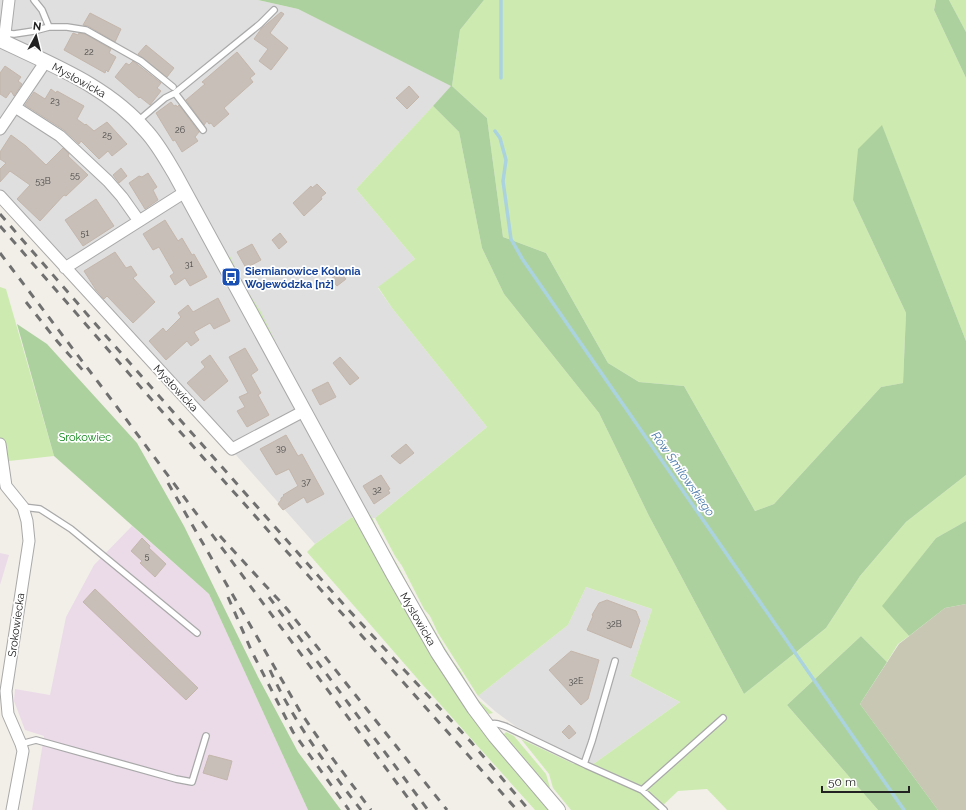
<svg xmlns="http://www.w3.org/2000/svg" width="966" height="810" viewBox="0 0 966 810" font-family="Raleway,sans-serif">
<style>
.residential{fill:#e0dfdf}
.industrial{fill:#ebdbe8}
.construction{fill:#c7c7b4}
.grass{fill:#cdebb0}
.forest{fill:#add19e}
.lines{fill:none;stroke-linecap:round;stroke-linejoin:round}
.stream{stroke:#aad3df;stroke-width:3.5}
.building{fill:#c7bfb8;stroke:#c4b6ab}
.service-casing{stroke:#a9a9a9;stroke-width:8}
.minor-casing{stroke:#a9a9a9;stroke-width:13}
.tertiary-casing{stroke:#a9a9a9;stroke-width:16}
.service{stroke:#fff;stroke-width:5.5}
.minor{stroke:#fff;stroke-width:11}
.tertiary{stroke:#fff;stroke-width:14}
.rail{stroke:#707070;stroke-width:3;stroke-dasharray:8 8;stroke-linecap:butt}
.labels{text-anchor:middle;stroke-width:3.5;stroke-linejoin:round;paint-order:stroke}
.number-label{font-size:9px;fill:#4b4948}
.street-label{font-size:11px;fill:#222;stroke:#fff}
.transit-label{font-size:11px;font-weight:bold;fill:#164399;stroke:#fff;text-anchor:start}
.park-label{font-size:11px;fill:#0c8416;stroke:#fff}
.water-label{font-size:12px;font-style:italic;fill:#4a7aab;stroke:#fff}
</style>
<rect width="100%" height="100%" fill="#f2efe9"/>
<!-- residential -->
<path class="residential" d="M0 0H258L298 9 452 86 356 189 415 259 378 288 392 308 487 427 375 518 352 517 315 544 0 189Z
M586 587 652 609 630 676 680 702 592 765 515 726 496 712 478 696 568 625Z"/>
<!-- industrial -->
<path class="industrial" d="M132 526 209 594 308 810H32L44 736 25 730 14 701 15 689 50 695 66 617 94 565Z
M0 553 9 555 0 585Z"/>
<!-- construction -->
<path class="construction" d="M966 604V810H938L860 704 899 644 945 608Z"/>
<!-- grass -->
<path class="grass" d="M484 0H936L934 10 966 78V341L882 126 853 200 906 313 903 383 881 387 774 504 755 511 684 386 639 382 608 363 546 253 503 237 487 118 452 86 460 30Z
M949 0H966V32Z
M433 106 459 132 482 248 504 294 599 413 649 516 744 694 826 628 860 576 906 522 966 475V521L936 538 883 606 909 636 898 644 887 662 861 636 787 705 878 810H727L707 789 678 791 658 810H571L553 788 549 774 521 739 574 764 592 765 680 702 630 676 652 609 586 587 568 625 478 696 438 633 430 616 424 609 402 566 395 556 375 518 487 427 392 308 378 287 415 259 356 189Z
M230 256 242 283 261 312 276 343 274 344 229 260Z
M0 287 6 289 54 456 0 462Z
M364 506 373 519 378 532 401 571 421 610 427 617 452 660 460 670 475 697 493 713 489 714 483 709 434 634Z
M352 517 359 525 550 810H535L422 684 307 552 315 544Z
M506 732 514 736 546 774 551 791 567 810 535 775 503 735Z"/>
<!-- forest -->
<path class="forest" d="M258 0H484L460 30 452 86 487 118 503 237 546 253 608 363 639 382 684 386 755 511 774 504 881 387 903 383 906 313 853 200 858 149 882 125 966 341V475L906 522 860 576 826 628 744 694 649 516 599 413 504 294 482 248 459 132 433 106 451 86 298 9Z
M936 0H949L966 32V78L934 10Z
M17 324 47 344 137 443 184 526 258 677 298 752 341 810H308L209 594 54 456Z
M966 521V604L945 608 909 636 882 606 936 538Z
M861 636 887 662 860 704 938 810H878L787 705Z"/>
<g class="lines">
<!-- stream -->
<path class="stream" d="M501 0V78
M495 131 500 138 506 160 503 181 511 239 523 260 904 810"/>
</g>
<!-- building -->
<path class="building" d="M281 12 284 14 270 33 288 48 271 70 259 61 268 49 254 39 261 29Z
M90 13 121 29 115 42 88 26 83 25Z
M73 33 78 35 79 33 85 34 111 49 109 53 116 57 108 72 106 70 105 73 64 50Z
M146 45 174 68 167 77 138 54Z
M237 52 255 74 250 78 253 82 224 108 229 114 214 127 211 123 209 124 207 121 204 125 186 100 205 84 202 82Z
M133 61 161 83 157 88 161 91 150 105 140 97 139 98 115 77 126 63 129 65Z
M5 66 21 77 18 81 22 84 14 96 11 91 6 98 0 94V73Z
M409 86 419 97 407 109 396 98Z
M51 89 56 93 57 91 84 106 77 119 85 125 86 124 94 131 107 122 127 144 112 156 108 151 99 159 81 141 79 144 64 130 25 105 34 92 45 99Z
M171 102 174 106 176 105 177 107 179 105 199 132 195 137 198 141 182 152 175 140 173 141 156 113Z
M11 135 26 146 46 165 63 148 69 154 68 156 88 175 66 196 64 195 40 221 17 199 30 185 10 171 0 182V169L6 163 0 159V152Z
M121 168 127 176 119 183 113 175Z
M148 173 157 187 153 190 158 200 145 209 129 183 139 176 142 177Z
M317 184 326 193 321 197 322 199 304 216 293 203 311 186 312 188Z
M96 199 114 226 83 246 65 220Z
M165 220 178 241 182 238 192 255 194 254 207 277 190 286 185 278 175 285 170 276 174 273 159 247 153 250 143 234Z
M280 233 287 242 279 249 272 240Z
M252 244 261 260 246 268 237 252Z
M115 252 126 268 131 266 137 275 133 278 155 302 133 323 107 296 104 299 96 290 84 271Z
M340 272 346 279 337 286 331 279Z
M218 298 230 321 214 329 210 323 194 332 199 340 191 346 187 341 166 360 149 341 163 328 166 332 181 317 178 313 188 305 193 312Z
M245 348 258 370 251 375 261 393 258 395 269 415 247 427 237 411 245 407 239 397 248 393 229 357Z
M210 355 228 381 204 401 187 383 205 367 201 362Z
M340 357 359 378 350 385 333 363Z
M328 382 336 397 320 405 312 390Z
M286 435 298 456 302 454 324 494 307 503 304 497 283 510 278 504 281 500V498L284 496 283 495 298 486 289 469 276 475 260 449Z
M406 444 414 453 400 464 391 456Z
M381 475 390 489 388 490 390 493 374 504 363 486Z
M142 538 150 546 149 548 166 564 155 577 140 563 142 561 131 551Z
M95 589 198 688 186 700 83 602Z
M607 600 636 611 640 621 631 648 587 630 593 616 592 615 599 603Z
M571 651 599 660 588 699 581 705 549 670Z
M569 725 576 733 569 739 562 732Z
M209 755 232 761 227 780 203 773Z"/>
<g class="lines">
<!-- service casing -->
<g class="service-casing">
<path id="service" d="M34 0 42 10 49 27
M5 33 14 34 34 31 49 27H67L86 30 141 61 173 87
M175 93 203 130
M138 121 165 98 175 93 260 24 274 10
M23 507 40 509 71 529 197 633
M487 725C495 722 499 724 507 727L586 765 642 790 664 810
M21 744 36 740 176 779 192 782 206 736
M584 764 592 741 615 661
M642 790 723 718"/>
</g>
<!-- minor casing -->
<g class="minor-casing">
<path id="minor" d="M4 42 9 0
M15 107 60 136 108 181 122 197 139 221
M0 129 46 61
M0 196 232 449 304 411
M65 268 185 192
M0 444 6 486 23 507 27 521 29 541 6 691 8 714 21 744 23 751 12 810"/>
</g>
<!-- tertiary casing -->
<g class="tertiary-casing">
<path id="tertiary" d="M0 40C52 65 108 86 146 131 158 144 166 159 175 174L393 574 438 653 474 708 495 736 558 810"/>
</g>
<!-- service -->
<use href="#service" class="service"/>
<!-- minor -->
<use href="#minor" class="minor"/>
<!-- tertiary -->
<use href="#tertiary" class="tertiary"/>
<!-- rail -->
<path class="rail" d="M0 214 106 336 345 606 471 742 529 810
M0 226 159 408 517 810
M0 253 117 407 417 810
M26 302 57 341 87 375
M168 483 301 713 330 755 371 810
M220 536 287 609 447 810
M228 597 252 652 293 732 349 810
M269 597 428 810
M270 670C293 721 327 766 361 810"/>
</g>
<!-- icons -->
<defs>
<g id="bus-square" transform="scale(1)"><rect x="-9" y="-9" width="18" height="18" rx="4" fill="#1a4fb4" stroke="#fff"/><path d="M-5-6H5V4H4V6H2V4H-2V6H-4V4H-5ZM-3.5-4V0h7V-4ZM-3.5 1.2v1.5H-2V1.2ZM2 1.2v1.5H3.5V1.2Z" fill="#fff"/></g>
</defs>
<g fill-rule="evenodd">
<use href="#bus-square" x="231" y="277"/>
</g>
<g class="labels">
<!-- number labels -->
<g class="number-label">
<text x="89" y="55">22</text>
<text x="55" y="104">23</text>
<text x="180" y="133">26</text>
<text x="107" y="138">25</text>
<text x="75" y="178">55</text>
<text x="43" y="184">53B</text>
<text x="85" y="236">51</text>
<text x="189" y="267">31</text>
<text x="281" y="451">39</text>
<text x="306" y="485">37</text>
<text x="377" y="493">32</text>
<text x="147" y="559">5</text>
<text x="614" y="627">32B</text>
<text x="576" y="684">32E</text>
</g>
<!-- street labels -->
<g class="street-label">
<text transform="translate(79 80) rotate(29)" y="4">Mysłowicka</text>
<text transform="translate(176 388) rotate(47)" y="4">Mysłowicka</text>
<text transform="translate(418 619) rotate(60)" y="4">Mysłowicka</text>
<text transform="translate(16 625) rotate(-82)" y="4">Srokowiecka</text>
</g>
<!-- transit labels -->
<g class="transit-label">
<text x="245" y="275">Siemianowice Kolonia<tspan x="245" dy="13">Wojewódzka [nż]</tspan></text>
</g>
<!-- park labels -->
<g class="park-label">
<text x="85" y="441">Srokowiec</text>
</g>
<!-- water labels -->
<g class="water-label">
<text transform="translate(683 474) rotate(55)" y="4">Rów Śmiłowskiego</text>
</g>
</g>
<!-- north arrow -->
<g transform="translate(36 36) rotate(7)" stroke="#ffffff" stroke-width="3" paint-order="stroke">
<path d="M0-3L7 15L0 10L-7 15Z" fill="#222222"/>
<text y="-6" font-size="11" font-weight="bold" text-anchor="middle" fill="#222222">N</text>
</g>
<!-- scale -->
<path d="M822 786v6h87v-6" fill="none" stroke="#222222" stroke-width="2"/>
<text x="828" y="786" font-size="12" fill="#222222" stroke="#ffffff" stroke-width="3" paint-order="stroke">50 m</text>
</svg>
